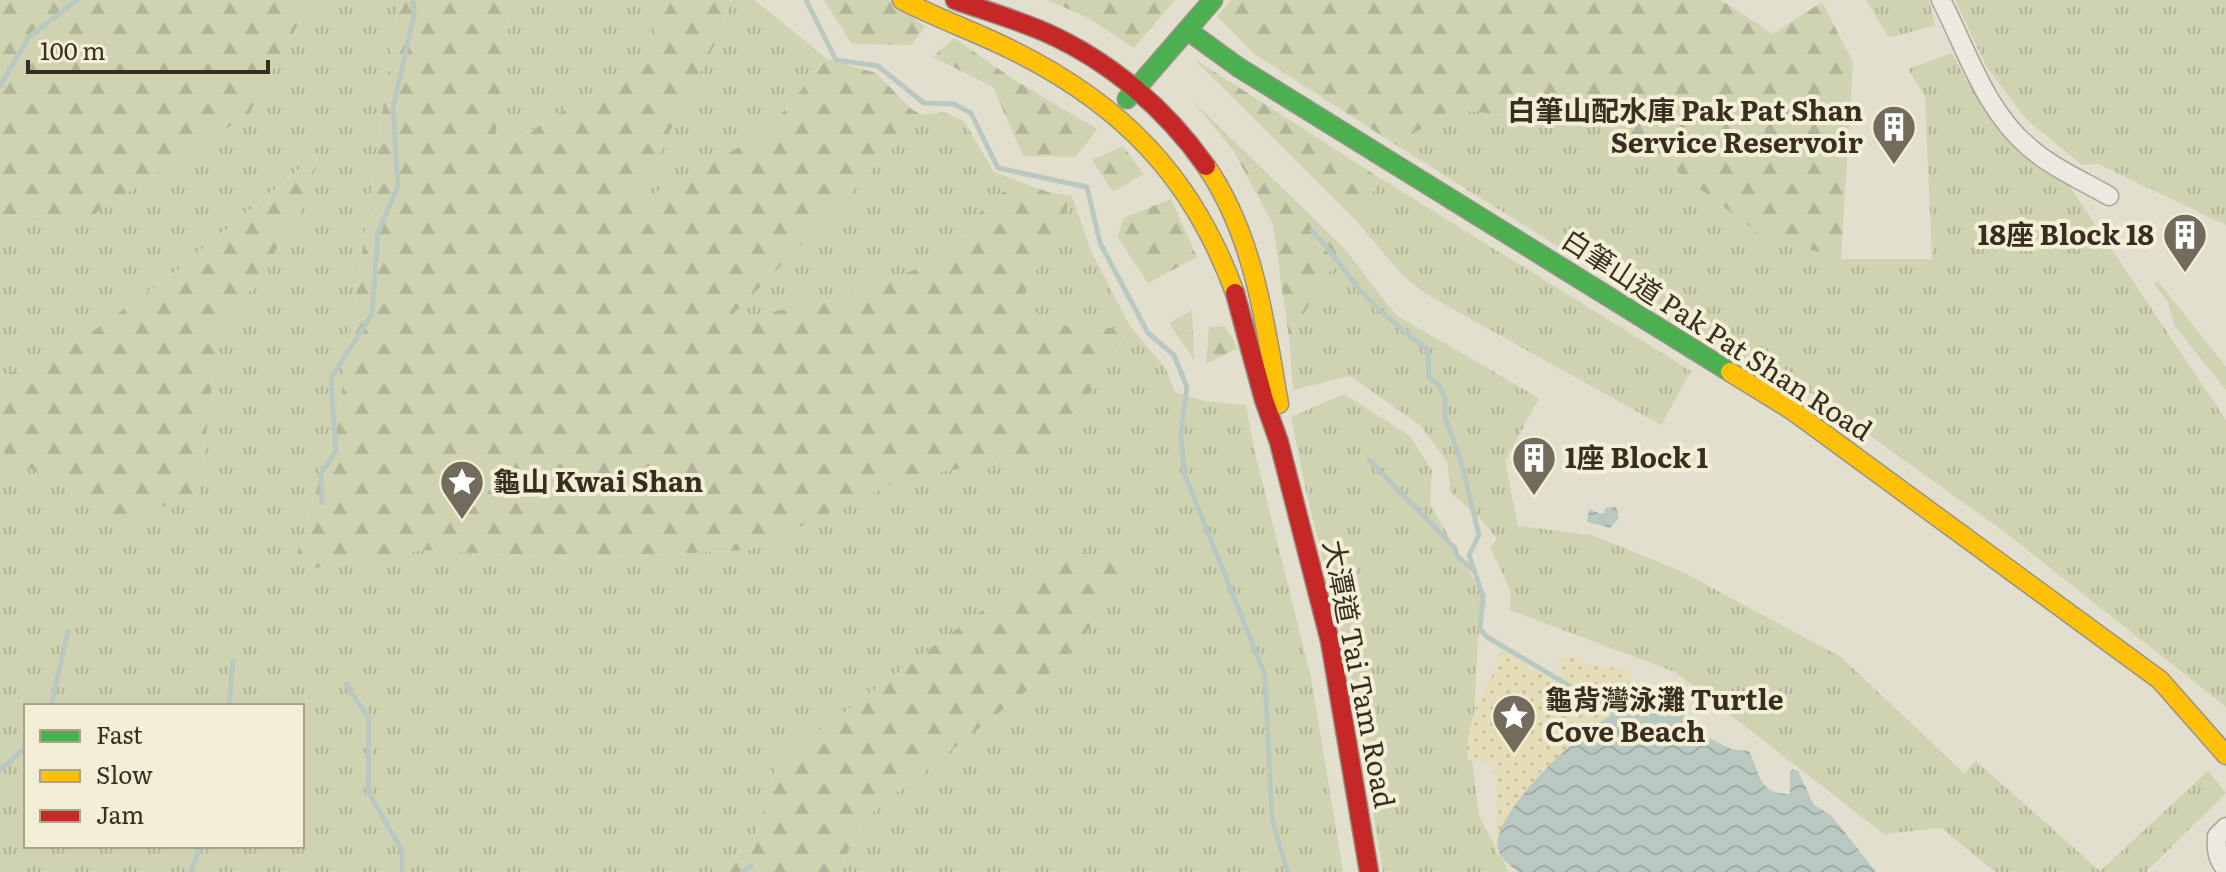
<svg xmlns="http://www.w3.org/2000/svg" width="2226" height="872" viewBox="0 0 2226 872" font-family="Literata,'Noto Sans TC',serif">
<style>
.grass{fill:url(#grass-tufts);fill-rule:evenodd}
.forest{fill:url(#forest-firs)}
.sand{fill:url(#sand-dots)}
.garden{fill:#cfd3b2}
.water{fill:url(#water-waves)}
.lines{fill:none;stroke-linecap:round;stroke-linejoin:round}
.stream{stroke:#b9c9c1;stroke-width:5}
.street-casing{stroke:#a9a497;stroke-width:21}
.fast-casing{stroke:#989387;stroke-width:21}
.slow-casing{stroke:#989387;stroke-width:21}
.jam-casing{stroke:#989387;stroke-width:21}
.street{stroke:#ece9e0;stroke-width:18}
.fast{stroke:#4caf50;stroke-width:18}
.slow{stroke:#ffc107;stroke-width:18}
.jam{stroke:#c62828;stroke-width:18}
.labels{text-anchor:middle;stroke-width:8;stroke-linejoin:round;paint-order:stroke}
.poi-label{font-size:28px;font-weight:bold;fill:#372e20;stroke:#f3eed6;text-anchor:start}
.street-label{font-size:28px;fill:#372e20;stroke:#f3eed6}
</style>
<defs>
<pattern id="grass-tufts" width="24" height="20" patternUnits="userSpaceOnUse" patternTransform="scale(2)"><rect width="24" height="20" fill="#cfd3b2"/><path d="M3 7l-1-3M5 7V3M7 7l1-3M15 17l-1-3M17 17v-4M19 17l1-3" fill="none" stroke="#b2b599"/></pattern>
<pattern id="forest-firs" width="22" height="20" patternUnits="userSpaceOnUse" patternTransform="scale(2)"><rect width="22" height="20" fill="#cfd3b2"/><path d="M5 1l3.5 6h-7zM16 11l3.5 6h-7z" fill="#b2b599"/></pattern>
<pattern id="sand-dots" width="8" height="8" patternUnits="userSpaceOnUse" patternTransform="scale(2)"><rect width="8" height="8" fill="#e4ddb8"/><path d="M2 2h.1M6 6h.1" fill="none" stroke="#c4be9e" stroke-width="1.8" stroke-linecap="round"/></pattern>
<pattern id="water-waves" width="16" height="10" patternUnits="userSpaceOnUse" patternTransform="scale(2)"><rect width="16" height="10" fill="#b9c9c1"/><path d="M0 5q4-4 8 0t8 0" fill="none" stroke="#a0ada6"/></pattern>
</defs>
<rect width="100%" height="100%" fill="#e3dfce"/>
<!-- grass -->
<path class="grass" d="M311 0H401L396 18 338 419 297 555 309 569 424 550 571 559 750 550 909 476 1046 457 1101 377 1130 327 1078 331 1019 304 1072 196 1090 249 1130 326 1166 369 1175 392 1204 401 1246 405 1254 448 1311 677 1343 872H838L865 818 1057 667 1103 612 778 761 752 847 713 872H0V451L121 521 199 494 217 342 298 216 319 153 166 279 65 351 0 377V215L87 219 249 114ZM26 706H302V846H26Z
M511 0H672L632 69 492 154Z
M732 0H755L827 59 765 133 630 207 717 40Z
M1866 0H1929L1935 25 1889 38Z
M1955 0H2226V225L2098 164 2082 165 2026 119 1986 66Z
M1952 53 1966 79 2009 136 2069 185 2226 420V707L2007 534 1809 392 1707 340 1396 145 1452 109 1619 128 1761 235 1841 259H1932L1925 97 1908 69Z
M944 112 964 121 994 172 1023 183 995 196 935 262 831 301 725 321 830 216 922 115Z
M1380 178 1691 371 1661 425 1426 294 1402 275 1357 222Z
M1344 248 1396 315 1539 398 1505 461 1518 526 1592 535 1681 571 1841 657 1964 773 1976 761 2100 871 2208 771 2226 793 2146 872H1995L1941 828 1884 834 1675 672 1510 610 1511 592 1490 547 1497 539 1479 517 1451 493 1447 462 1421 426 1350 376 1293 390 1289 338Z
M1344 394 1410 436 1432 470 1430 504 1486 601 1478 639 1472 759 1479 816 1509 872H1383L1350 669 1306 491 1291 417Z"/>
<!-- forest -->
<path class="forest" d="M0 0H311L249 114 87 219 0 215Z
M401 0H511L493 154 632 69 672 0H732L717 40 631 206 765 133 827 59 876 73 910 108 922 115 830 216 727 320 831 301 935 262 995 196 1023 183 1048 192 1072 196 1020 304 1078 331 1130 326 1101 377 1046 457 909 476 750 550 571 559 424 550 309 569 297 555 338 419 396 18Z
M824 0H889L925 26 912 45 852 44Z
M1048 0H1175L1134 48 1088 18Z
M1231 0H1721L1773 34 1822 2 1853 62 1841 259 1761 235 1619 128 1452 109 1396 145 1253 53 1217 16Z
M954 38 1013 79 1097 129 1076 157 1023 156 993 87 933 57Z
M1193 58 1380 178 1357 222Z
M1192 100 1344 248 1289 338 1273 224 1233 150Z
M1123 146 1144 174 1113 192 1092 160Z
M321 152 298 216 217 342 199 494 121 521 0 451V377L65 351 166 279Z
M1171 199 1197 257 1148 283 1118 238 1123 218Z
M1192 310 1194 360 1169 323Z
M1225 326 1238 348 1206 364 1209 327Z
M1064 550 1125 560 1103 612 1057 667 865 818 838 872H713L752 847 778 761Z"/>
<!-- sand -->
<path class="sand" d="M1502 651 1526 664 1525 667 1531 671 1533 669 1555 682 1559 676 1558 659 1581 656 1582 664 1630 670 1629 689 1649 690 1656 694 1665 695 1674 683 1678 685 1679 702 1621 713 1541 771 1537 781 1523 793 1498 846 1501 856 1496 853 1497 776 1493 773 1494 763 1468 760C1464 722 1483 694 1500 661L1497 658Z"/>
<!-- garden -->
<path class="garden" d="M2158 281 2226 367V390L2174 325 2168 302 2154 284Z"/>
<!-- water -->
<path class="water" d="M1616 507 1619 518 1610 528 1587 522 1589 509 1601 514 1604 513 1605 508Z
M1679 702 1689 728 1731 749 1749 751C1760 773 1758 794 1790 794V773L1792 769 1798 771 1814 805 1831 815 1876 872H1518C1510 865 1501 860 1498 849 1491 812 1581 731 1612 715 1632 706 1658 708 1679 702Z"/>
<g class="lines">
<!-- stream -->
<path class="stream" d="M806 0 836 60 878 66 924 103 954 104 971 113 998 168 1087 187 1100 243 1148 333 1174 355 1187 387 1181 432 1184 473 1265 675 1272 820 1288 872
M0 86 29 37 77 0
M1312 231C1331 250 1344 271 1361 291 1381 314 1405 331 1428 351L1429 378 1438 384 1445 398V417L1461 461 1479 535 1469 555 1483 596 1480 629 1487 637 1617 714
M1369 460 1455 548 1457 556 1472 569
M322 503 321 473 336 451 331 378 372 314 378 232 398 186 393 108 414 15 413 0
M346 684 369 719 368 792 402 850V872
M51 706 68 631
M229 706 233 661
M0 770 26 747
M191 872 200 846
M742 872 751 866"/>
<!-- street casing -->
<g class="street-casing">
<path id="street" d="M1941 0C1967 50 1985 111 2030 148 2053 168 2083 181 2109 196
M2226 827 2217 836C2216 849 2217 859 2226 869"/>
</g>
<!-- fast casing -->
<g class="fast-casing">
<path id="fast" d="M1187 30 1238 67 1730 372
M1127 99 1213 0"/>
</g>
<!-- slow casing -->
<g class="slow-casing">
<path id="slow" d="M902 0C938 19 977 32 1014 51 1123 105 1193 178 1235 293
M1206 166C1254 236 1265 322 1279 404
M1730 372 1793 411 2160 680 2226 755"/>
</g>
<!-- jam casing -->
<g class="jam-casing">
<path id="jam" d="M955 0C986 11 1018 20 1047 33 1111 62 1166 109 1206 166
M1235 293 1264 400 1279 442 1330 641 1369 872"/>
</g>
<!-- street -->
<use href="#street" class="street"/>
<!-- fast -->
<use href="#fast" class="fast"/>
<!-- slow -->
<use href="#slow" class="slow"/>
<!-- jam -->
<use href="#jam" class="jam"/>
</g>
<!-- icons -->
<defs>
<g id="building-pin" transform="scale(2.3)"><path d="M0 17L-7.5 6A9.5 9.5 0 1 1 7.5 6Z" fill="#736c5d" stroke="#f3eed6"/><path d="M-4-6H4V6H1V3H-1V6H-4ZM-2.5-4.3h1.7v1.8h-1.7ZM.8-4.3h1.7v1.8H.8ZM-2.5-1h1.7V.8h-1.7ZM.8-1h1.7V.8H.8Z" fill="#fff"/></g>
<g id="sight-pin" transform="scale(2.3)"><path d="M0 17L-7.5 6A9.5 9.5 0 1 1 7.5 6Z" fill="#736c5d" stroke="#f3eed6"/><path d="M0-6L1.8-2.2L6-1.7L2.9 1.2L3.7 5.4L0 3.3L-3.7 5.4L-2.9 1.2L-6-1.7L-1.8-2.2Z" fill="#fff"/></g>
</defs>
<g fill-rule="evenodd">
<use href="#building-pin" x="1894" y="127"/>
<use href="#building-pin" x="2185" y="235"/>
<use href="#building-pin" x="1534" y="458"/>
<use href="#sight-pin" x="462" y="482"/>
<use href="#sight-pin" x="1514" y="716"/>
</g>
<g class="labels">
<!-- poi labels -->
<g class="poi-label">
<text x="1863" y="121" text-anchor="end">白筆山配水庫 Pak Pat Shan<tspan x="1863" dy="32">Service Reservoir</tspan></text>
<text x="2154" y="245" text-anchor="end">18座 Block 18</text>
<text x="1565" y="468">1座 Block 1</text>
<text x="493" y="492">龜山 Kwai Shan</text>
<text x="1545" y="710">龜背灣泳灘 Turtle<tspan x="1545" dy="32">Cove Beach</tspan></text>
</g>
<!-- street labels -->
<g class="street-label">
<text transform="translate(1717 335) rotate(33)" y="10">白筆山道 Pak Pat Shan Road</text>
<text transform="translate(1359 674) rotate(79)" y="10">大潭道 Tai Tam Road</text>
</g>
</g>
<!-- legend -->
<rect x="24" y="704" width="280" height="144" fill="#f3eed6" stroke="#a8a18d" stroke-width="2"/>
<rect x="40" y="730" width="40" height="12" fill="#4caf50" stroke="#a8a18d" stroke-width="2"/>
<text x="96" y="744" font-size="24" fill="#372e20">Fast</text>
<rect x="40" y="770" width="40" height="12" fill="#ffc107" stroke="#a8a18d" stroke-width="2"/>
<text x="96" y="784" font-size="24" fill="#372e20">Slow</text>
<rect x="40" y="810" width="40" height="12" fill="#c62828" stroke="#a8a18d" stroke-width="2"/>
<text x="96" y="824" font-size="24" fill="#372e20">Jam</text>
<!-- scale -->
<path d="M28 60v12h240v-12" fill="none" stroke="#372e20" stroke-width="4"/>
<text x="40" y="60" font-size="24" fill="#372e20" stroke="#f3eed6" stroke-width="6" paint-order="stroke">100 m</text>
</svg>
